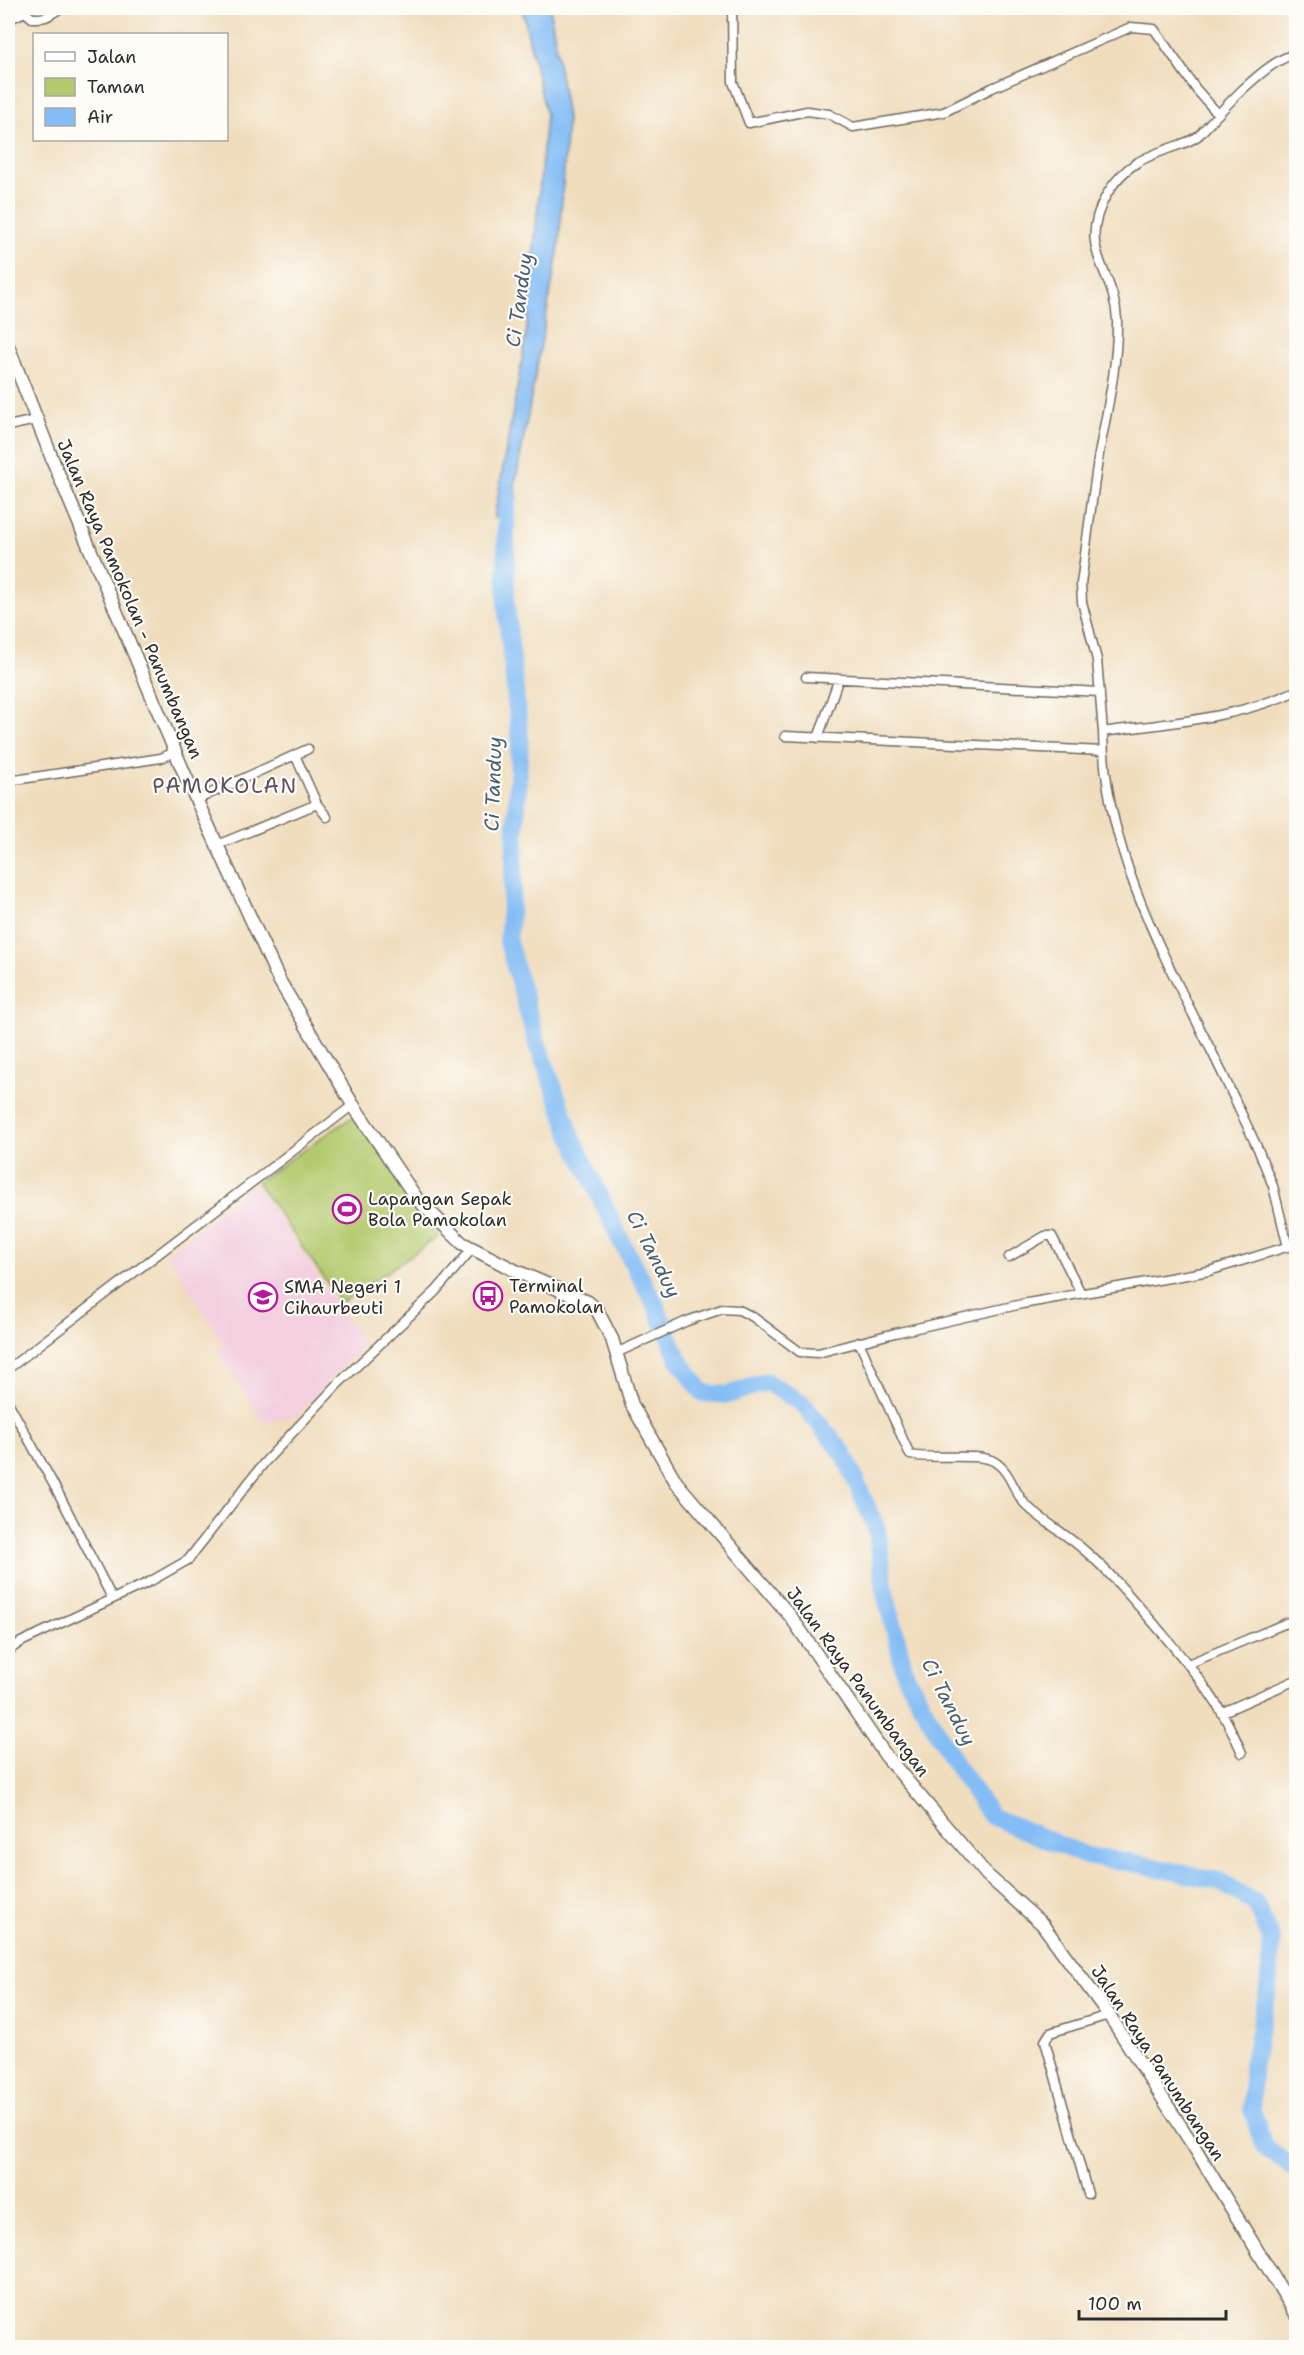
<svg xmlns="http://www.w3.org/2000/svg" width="1304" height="2355" viewBox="0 0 1304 2355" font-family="'Shantell Sans',sans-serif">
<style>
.built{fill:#f3cfe0}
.green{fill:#b4ca6e;stroke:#707a4c;stroke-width:1.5}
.water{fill:#84bdf5;stroke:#587490;stroke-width:1.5}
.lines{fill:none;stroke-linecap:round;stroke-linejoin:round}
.river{stroke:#84bdf5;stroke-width:18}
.minor-casing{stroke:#70695e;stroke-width:11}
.secondary-casing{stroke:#70695e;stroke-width:15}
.minor{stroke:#fff;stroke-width:8}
.secondary{stroke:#fff;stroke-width:12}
.labels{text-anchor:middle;stroke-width:4.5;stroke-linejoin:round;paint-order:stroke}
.street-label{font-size:18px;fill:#2b2b2b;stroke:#fdfcf7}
.poi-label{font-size:18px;fill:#2b2b2b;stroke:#fdfcf7;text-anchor:start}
.water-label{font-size:20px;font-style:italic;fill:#4a5e72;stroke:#fdfcf7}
.quarter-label{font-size:21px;letter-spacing:1.5px;fill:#5d5063;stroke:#fdfcf7}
</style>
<rect width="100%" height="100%" fill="#fdfcf7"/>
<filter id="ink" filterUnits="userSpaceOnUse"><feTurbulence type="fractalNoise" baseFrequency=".0167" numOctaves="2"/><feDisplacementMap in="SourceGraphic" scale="12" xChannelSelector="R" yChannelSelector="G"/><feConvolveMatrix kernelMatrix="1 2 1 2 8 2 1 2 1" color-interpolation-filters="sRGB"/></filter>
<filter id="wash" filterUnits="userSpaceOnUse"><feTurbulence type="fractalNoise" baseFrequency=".008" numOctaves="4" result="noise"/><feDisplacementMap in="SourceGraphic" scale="24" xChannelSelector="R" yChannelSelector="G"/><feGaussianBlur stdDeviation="1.35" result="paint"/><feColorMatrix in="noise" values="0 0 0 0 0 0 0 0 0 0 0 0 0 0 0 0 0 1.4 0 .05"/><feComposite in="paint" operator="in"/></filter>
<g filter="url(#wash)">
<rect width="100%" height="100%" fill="#f0ddbd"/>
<!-- built -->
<path class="built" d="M254 1184 265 1197 364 1344 296 1416 264 1422 216 1351 224 1345 176 1267 166 1254Z"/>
<!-- green -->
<path class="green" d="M355 1115 438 1237 341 1303 257 1182Z"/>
<!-- water -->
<path class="water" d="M522 8H550L567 119 559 246 509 518H494L526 337 546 115Z"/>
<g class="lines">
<!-- river -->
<path class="river" d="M509 494 506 511V604L520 739 514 864 508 942 537 1043 572 1137 621 1241 654 1302 679 1360 703 1393 728 1395 766 1382 802 1403 844 1454 877 1530 885 1592 906 1676 955 1764 991 1816 1086 1856 1134 1863 1219 1881 1255 1903 1272 1940 1268 1990 1252 2067V2110L1264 2147 1296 2169"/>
</g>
</g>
<g filter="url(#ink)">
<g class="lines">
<!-- minor casing -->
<g class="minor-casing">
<path id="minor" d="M732 8 733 82 749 123 807 111 829 114 853 127 944 112 992 88 1131 27 1154 29 1196 89 1218 114
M25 12 32 18C51 19 48 14 62 8
M8 20 25 12V8
M8 426 36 420
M806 677 1100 692
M1103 732 1097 660 1082 602 1081 584C1087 541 1092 497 1099 454 1107 410 1118 365 1117 319 1114 268 1075 250 1107 194 1125 164 1145 157 1176 146 1184 143 1193 141 1200 134 1220 112 1267 59 1296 54
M785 736 1103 751
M818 738 839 678
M295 755 317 804 327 817
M8 781 161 758 175 752
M196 800 308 749
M217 845 317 804
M1288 1247 1273 1186 1258 1149C1242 1115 1226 1080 1209 1046 1159 948 1104 844 1103 732 1168 723 1235 719 1296 691
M1009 1257 1045 1236H1052L1081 1293
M859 1342 910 1455C931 1460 980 1452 995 1462 1012 1473 1013 1493 1027 1506 1044 1522 1066 1534 1084 1550 1110 1572 1133 1600 1156 1626 1192 1669 1220 1700 1242 1753
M616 1353 687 1321 722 1309 739 1310 753 1317 800 1352 818 1353 895 1333 1022 1304 1209 1271 1296 1244
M8 1369 353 1105
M8 1402 61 1498 112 1598
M8 1651 21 1642 151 1581 188 1560 264 1463 339 1383 436 1291 472 1249
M1188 1664 1296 1619
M1223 1712 1296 1680
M1088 2194 1045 2041 1050 2033 1056 2031 1109 2015"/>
</g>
<!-- secondary casing -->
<g class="secondary-casing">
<path id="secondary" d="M8 346 53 461 185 775 279 980 353 1105 417 1199 462 1243 516 1271 588 1302 597 1310 612 1339 632 1405 676 1482 791 1617 886 1756 987 1875 1042 1924 1109 2015 1196 2150 1296 2314"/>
</g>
<!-- minor -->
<use href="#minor" class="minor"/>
<!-- secondary -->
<use href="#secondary" class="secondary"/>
</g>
</g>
<!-- icons -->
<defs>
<g id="stadium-ring" transform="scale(1.5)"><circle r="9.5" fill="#fdfcf7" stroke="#b5179e" stroke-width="1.5"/><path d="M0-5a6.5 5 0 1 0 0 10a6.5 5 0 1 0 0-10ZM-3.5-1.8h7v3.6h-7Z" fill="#b5179e"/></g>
<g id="bus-ring" transform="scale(1.5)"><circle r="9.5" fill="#fdfcf7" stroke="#b5179e" stroke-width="1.5"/><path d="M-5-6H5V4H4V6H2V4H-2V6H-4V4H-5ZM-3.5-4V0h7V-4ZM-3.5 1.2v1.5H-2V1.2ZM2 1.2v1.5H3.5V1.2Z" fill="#b5179e"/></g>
<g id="school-ring" transform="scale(1.5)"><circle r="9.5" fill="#fdfcf7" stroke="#b5179e" stroke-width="1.5"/><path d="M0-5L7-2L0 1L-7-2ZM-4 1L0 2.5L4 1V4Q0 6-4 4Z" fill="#b5179e"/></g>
</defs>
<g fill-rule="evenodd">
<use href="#stadium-ring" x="347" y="1209"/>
<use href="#bus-ring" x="488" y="1296"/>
<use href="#school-ring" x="263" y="1297"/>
</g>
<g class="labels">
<!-- street labels -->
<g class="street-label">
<text transform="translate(130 599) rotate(67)" y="6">Jalan Raya Pamokolan - Panumbangan</text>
<text transform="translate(858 1682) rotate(54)" y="6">Jalan Raya Panumbangan</text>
<text transform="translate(1158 2063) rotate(57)" y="6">Jalan Raya Panumbangan</text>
</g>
<!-- poi labels -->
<g class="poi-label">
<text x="368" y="1205">Lapangan Sepak<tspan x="368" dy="21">Bola Pamokolan</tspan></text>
<text x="509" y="1292">Terminal<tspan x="509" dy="21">Pamokolan</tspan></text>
<text x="284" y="1293">SMA Negeri 1<tspan x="284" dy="21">Cihaurbeuti</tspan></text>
</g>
<!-- water labels -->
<g class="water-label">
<text transform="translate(519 300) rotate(-82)" y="7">Ci Tanduy</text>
<text transform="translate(493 784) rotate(-88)" y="7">Ci Tanduy</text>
<text transform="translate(654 1254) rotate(63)" y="7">Ci Tanduy</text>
<text transform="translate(949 1702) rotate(63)" y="7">Ci Tanduy</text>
</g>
<!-- quarter labels -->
<g class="quarter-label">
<text x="225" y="793">PAMOKOLAN</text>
</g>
</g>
<!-- margin -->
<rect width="1304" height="2355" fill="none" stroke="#fdfcf7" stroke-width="30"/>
<!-- legend -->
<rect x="33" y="33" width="195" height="108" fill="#fdfcf7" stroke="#a9a8a5" stroke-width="1.5"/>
<rect x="45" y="52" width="30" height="9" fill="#ffffff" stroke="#a9a8a5" stroke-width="1.5"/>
<text x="87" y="63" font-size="18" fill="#2b2b2b">Jalan</text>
<rect x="45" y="78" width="30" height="18" fill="#b4ca6e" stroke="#a9a8a5" stroke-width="1.5"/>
<text x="87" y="93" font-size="18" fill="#2b2b2b">Taman</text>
<rect x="45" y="108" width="30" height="18" fill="#84bdf5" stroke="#a9a8a5" stroke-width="1.5"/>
<text x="87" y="123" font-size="18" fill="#2b2b2b">Air</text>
<!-- scale -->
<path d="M1079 2310v9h147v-9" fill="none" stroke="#2b2b2b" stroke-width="3"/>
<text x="1088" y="2310" font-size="18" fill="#2b2b2b" stroke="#fdfcf7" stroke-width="4.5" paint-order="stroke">100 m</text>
</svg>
